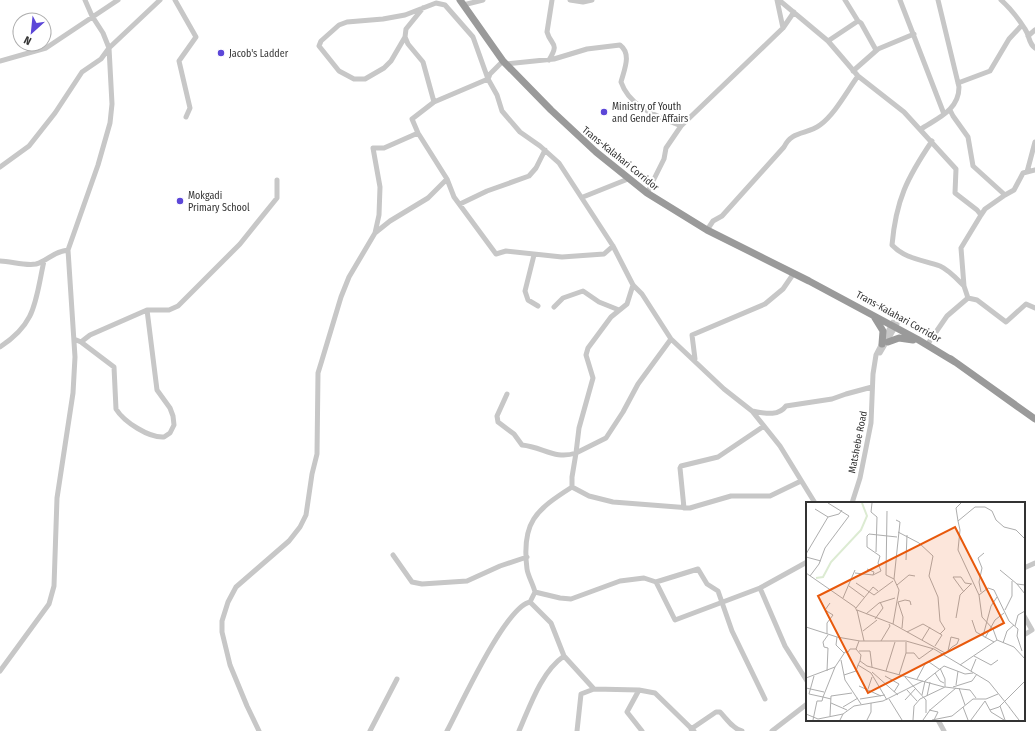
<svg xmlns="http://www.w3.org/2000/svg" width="1035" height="731" viewBox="0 0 1035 731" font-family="'Fira Sans Condensed',sans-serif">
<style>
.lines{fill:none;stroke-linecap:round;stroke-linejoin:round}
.minor{stroke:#c7c7c7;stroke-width:5}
.highway{stroke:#9a9a9a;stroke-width:7}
.poi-dot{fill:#5c47d8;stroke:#fff;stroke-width:1.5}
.labels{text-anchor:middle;stroke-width:4;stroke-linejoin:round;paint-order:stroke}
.poi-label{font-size:10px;fill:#333;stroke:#fff;text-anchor:start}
.street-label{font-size:10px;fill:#333;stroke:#fff}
.inset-river{fill:none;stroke:#dcebd2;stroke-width:2}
.inset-road{fill:none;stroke:#adadad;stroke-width:1}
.view{fill:#e8590c;fill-opacity:0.15;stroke:#e8590c;stroke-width:2}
.inset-edge{fill:none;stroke:#333;stroke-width:2}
</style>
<rect width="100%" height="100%" fill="#fff"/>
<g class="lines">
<!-- minor -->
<path class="minor" d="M175 0 196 37 179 61 190 108 186 117
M570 0 583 2 592 0
M777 0 783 28
M779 0 828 41 858 76 904 112 956 169 955 193 977 210 981 215 961 248 964 286 968 298 947 316 927 345
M845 0 858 21 861 23 876 50
M900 0 944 114
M1001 0C1010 8 1018 18 1025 29 1030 36 1028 43 1035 48
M463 5 483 0
M423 8 406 29 405 37 391 61 384 68 365 79H354L339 71 319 46 321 41 339 25 347 22 383 19 405 15 436 3 445 5 473 37 488 79 497 95 502 111 520 132 540 146 559 163 613 246 633 285 642 294 671 339 724 389 752 411 780 446 815 503
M1028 36 1035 30
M405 37 408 44 423 62 434 102
M828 41 858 21
M549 60C560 42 551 46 547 32L552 0
M0 61 46 48 118 0
M503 61 490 74 488 79 434 102 412 119 418 133 447 179 454 197 496 254 506 251 562 257 604 254 613 246
M506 64 554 59 587 49 620 45C632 54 624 70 621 82 630 108 658 116 681 126
M853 71 878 49 914 34
M958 83 990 71 1009 39 1022 25
M950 110 953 116 968 137 973 166 1005 195 985 209 981 215
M921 129C938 118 959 110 959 87L938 0
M932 141C907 178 896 200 892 245 905 259 923 260 940 266 949 270 957 279 964 286
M0 167 29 146 55 113 82 72 101 59 109 48 160 0
M1027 172 1035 142
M647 193 664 159 666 148 681 126 783 28 794 12
M1005 195 1014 190 1023 173 1035 170
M583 197 628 179
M460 204 487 191 529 176 536 168 545 150
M707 230 713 221 722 216 784 147C792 130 807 135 820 125 835 114 847 91 858 76
M375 233 390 221 428 198 447 179
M534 255 525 291 528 300 538 306
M0 261C11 261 24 266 36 264 49 260 52 252 68 250
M968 298 977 300 1006 322 1026 304 1035 308
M554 307 563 298 583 291 599 302 619 310
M74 339 81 342 114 367 116 409C124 422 149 438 164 437L170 433 174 425 173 416 170 408 157 390 147 310
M81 342 90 335 147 310H169L178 306 240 244 277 198V180
M0 347C37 323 35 301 44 261
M880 353 897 324
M695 359 692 335 765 304 783 289 794 273
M507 394 497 416 498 422 514 434 522 445C543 447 555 460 576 453L579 428 593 378 586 355 588 348 611 317 627 304 633 285
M752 411C764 413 778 417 786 406L832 399 846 394 872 387
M572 487 589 496 613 502 690 508 731 496H770L801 481
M852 503 860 478 871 423 873 374 876 355 893 322
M684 508 680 468 681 466 718 457 764 426
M393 555 412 582 422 584 467 581 500 566 527 557
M1024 568 1035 563
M656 582 675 620 760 588 807 562
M760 588 785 646 807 681
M535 592 560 598 571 599 620 581 644 578 656 582 698 569 707 584 718 591 732 631 765 699
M1024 616 1032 630 1024 635
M564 656 594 689
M0 671 49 604 54 586 57 498 73 393 75 357 68 250 98 165 110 123 112 104 109 48 103 33 92 16 85 0
M938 720 944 731
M691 729 716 712H720C726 718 733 729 742 731
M259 731 247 706 230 665 222 632V621L228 602 236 587 289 541 300 527 306 515 312 474 317 454 318 373 322 360 341 297 349 277 375 233 379 215 380 187 373 148H384L418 133
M370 731 397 679
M447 731C460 707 505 607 530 602L535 592C533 584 528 576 527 569 521 522 536 510 572 487V477L576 453 606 438 623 412 638 384 671 339
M519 731C530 706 541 672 564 656L551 623 530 602
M577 731 581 694 594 689 639 690
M642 731 627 712 639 690 655 693 694 731
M772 731 807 704"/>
<!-- highway -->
<path class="highway" d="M460 0 503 61 551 110 596 152 647 193 707 230 809 281 917 339 955 362
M875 318 883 331 882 344
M888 342 899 338 913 340
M951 359 1035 419"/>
</g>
<!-- markers -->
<g class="poi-dot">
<circle cx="221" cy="53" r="4"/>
<circle cx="604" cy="112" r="4"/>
<circle cx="180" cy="201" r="4"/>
</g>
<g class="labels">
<!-- poi labels -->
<g class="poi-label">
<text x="229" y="57">Jacob's Ladder</text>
<text x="612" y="110">Ministry of Youth<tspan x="612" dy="12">and Gender Affairs</tspan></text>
<text x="188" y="199">Mokgadi<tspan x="188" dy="12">Primary School</tspan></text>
</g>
<!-- street labels -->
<g class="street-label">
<text transform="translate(621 158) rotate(39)" y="4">Trans-Kalahari Corridor</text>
<text transform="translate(899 316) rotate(29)" y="4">Trans-Kalahari Corridor</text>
<text transform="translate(857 442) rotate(-79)" y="4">Matshebe Road</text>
</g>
</g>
<!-- overview -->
<g transform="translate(806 502)">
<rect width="219" height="219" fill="#fff"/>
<path class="inset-river" d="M10 76 17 75 25 60 55 28 61 14 56 1"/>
<path class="inset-road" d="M66 1 65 10 71 15 70 50M9 7 22 15M81 9 80 73 88 77 93 88 87 122M152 19 150 6 155 1M92 30 113 41 127 54 123 74 132 95 134 119 139 127 134 132M219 37 210 28 198 25 190 18 186 9 179 5H169L152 19 154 28 152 48 173 93 176 115 187 127 191 138 208 145 219 157M0 52 22 15 33 12 36 8M0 55 15 59M100 58 101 33M194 68 211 82 219 83M0 71 49 105 51 109M49 71 67 73 68 70 61 67M67 73 75 69 72 61 74 54 61 45V34L63 32 91 35M4 74 13 62 19 46 43 14 22 1M88 77 94 20 90 18M50 81 68 93 87 79M211 82 219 92M91 83 103 73 109 74M43 84 58 95M158 90 147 75H155L159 81 166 82M175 90 173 80 176 66 172 56 178 51M173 93 182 86 188 88 203 119 212 127 211 134 216 149M37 96 49 68M50 106 67 85 72 89M199 108 206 94V79M60 112 73 101 89 96M150 116 154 93 165 82M69 117 77 106 74 100M166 118 170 130 188 140M209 124 212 113 219 109M0 125 31 135 54 139H100L128 147 183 180 204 206M96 126 97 115 92 100 99 98 104 99 105 103M57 129 71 118M101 130 117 122 136 133 129 144M21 132V121L27 113 19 108 24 101M177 134 185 104 191 95M31 135 30 143 38 151M179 136 189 118 198 111M116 138 124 125M53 139 50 147 55 153 54 159 61 164 138 185M58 139 51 108 87 122 139 151 141 150 146 145 151 142 153 137 145 135 142 149M75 139 84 124 83 122M197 141 201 129 208 123M53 149H64L66 165M100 151H108L113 157 127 147M168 154 185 163 192 158M35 158 39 178 55 202M54 159 52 163 65 171 81 198M123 160 133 167M154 163 191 138M134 166 139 177V185M21 169 22 146 18 145 17 140 22 133M80 169 89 140M165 169 170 157M66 170 92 193M129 171 134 179 138 181M38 173 50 169 52 163M93 173 100 151V140M8 174 3 192 17 195 29 165M79 174 93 182 88 190M99 175 120 198V211M0 176 29 165 39 150H42L44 147H50M111 177 119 162 137 152M150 183 152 169M53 184 75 194M147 185 166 179 171 172M0 186 18 190M153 186 159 203M62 187 66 175M101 188 111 199M116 193 119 179 138 164 159 172 167 171M121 194 124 180M54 197 79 193M83 197 96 218M99 198 110 186M179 199 185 210 198 218M25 201 41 208M194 204 199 218M37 205 52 196M157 205 162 218M203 205 213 218M123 208 132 210 128 218M184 208 193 205 219 179M0 212 12 217 37 212M24 214 25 194 46 191M7 218 11 199H16L17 195 25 197M34 218 37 212 48 204 77 199 117 179M61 218 65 210V201M107 218 108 204 114 197 139 185 164 188 170 196M117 218 124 208 150 186M126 218 146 214 167 197H180L192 192M165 218 179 199"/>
<path class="view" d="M149 25 198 121 62 191 12 94Z"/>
<rect width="219" height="219" class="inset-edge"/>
</g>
<!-- north arrow -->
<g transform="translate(32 32) rotate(207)"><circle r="19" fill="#ffffff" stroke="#adadad"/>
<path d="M0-3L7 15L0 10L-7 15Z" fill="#5c47d8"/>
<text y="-6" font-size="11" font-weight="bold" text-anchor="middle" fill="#333333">N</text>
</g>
</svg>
